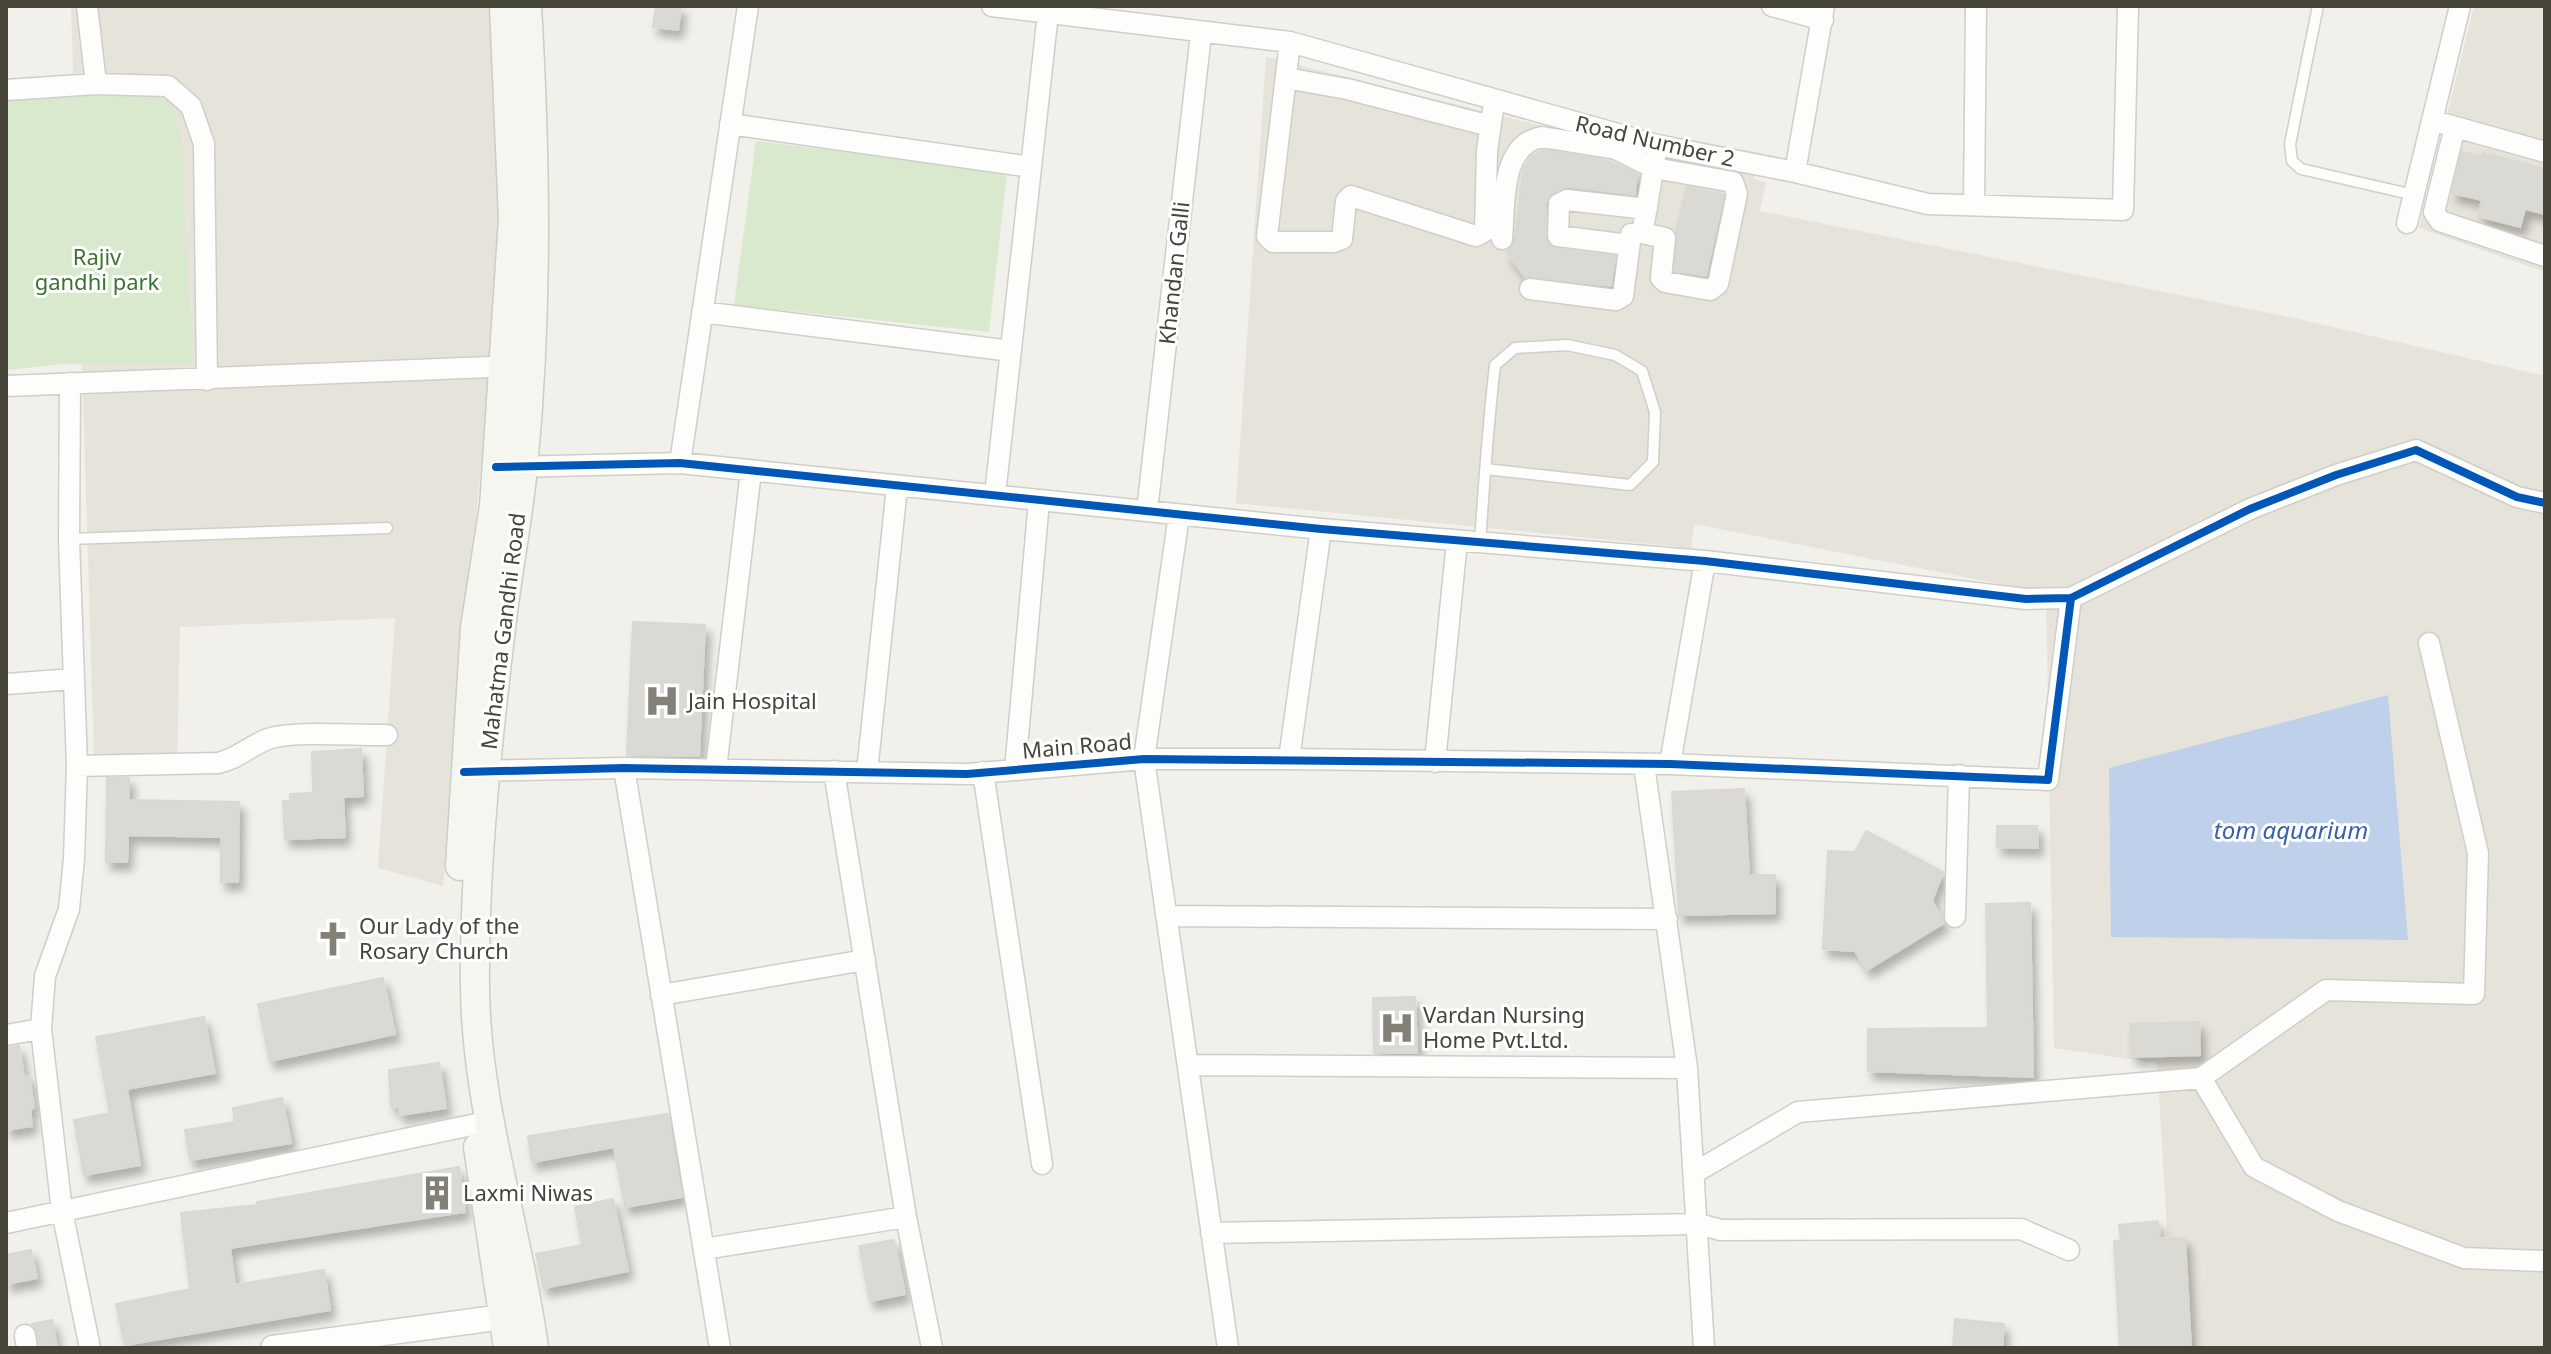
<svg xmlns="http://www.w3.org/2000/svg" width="2551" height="1354" viewBox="0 0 2551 1354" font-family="'Noto Sans',sans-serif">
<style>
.residential{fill:#e5e3da}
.green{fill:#d9e9cd}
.water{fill:#bfd0eb}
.building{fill:#dad9d4;stroke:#d9d8d1;stroke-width:2;filter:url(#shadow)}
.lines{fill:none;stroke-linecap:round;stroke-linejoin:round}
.service-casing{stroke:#cfcec9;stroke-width:13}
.minor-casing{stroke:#cfcec9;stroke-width:23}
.tertiary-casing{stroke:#cfcec9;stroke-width:27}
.secondary-casing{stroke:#cecdc2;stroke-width:31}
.service{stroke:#fdfdfc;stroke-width:10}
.minor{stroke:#fdfdfc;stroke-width:20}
.tertiary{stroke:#fdfdfc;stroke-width:24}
.secondary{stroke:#f6f6f0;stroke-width:28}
.cycleway-casing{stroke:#fff;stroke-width:13}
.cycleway{stroke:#0057b8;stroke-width:8}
.labels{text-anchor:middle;stroke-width:6;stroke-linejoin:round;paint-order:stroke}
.street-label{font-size:22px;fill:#474438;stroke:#fff}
.park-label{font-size:22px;fill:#3a742f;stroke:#fff}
.poi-label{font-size:22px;fill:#474438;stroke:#fff;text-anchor:start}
.water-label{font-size:24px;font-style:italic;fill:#3861ab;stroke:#fff}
</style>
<defs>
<filter id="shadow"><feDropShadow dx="5" dy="8" stdDeviation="4" flood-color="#0004"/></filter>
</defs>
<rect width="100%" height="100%" fill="#f1f0eb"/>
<!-- residential -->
<path class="residential" d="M71 6H505L515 87 443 886 378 868 395 618 180 627 177 763 94 754Z
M2474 6H2545V272L2419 228Z
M1266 57 1634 149 1755 175 1754 179 1766 182 1760 211 2285 316 2545 376V1348H2174L2157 1063 2054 1048 2046 593 1694 524 1691 548 1236 503Z"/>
<!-- green -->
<path class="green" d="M94 86 170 96 181 140 192 364H62L9 370 6 365V89Z
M756 141 1007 172 989 332 734 305Z"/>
<!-- water -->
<path class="water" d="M2388 695 2408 940 2111 937 2109 768Z"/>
<!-- building -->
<path class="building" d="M656 6H681L678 30 653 27Z
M1543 150 1603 160 1637 174 1635 195 1568 187 1553 193 1546 203 1547 242 1556 249 1615 256 1611 286 1525 277 1507 253 1515 240 1524 168 1531 157Z
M2462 152 2482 157 2483 153 2545 169V214L2525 209 2520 227 2478 216 2482 200 2452 193Z
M1687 187 1724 195 1706 276 1675 271 1676 232Z
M633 622 705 625 699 756 627 755Z
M361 749 363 796 343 797 345 837 285 839 283 801H290V794L313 793 312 752Z
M107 778H129V800L239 802 238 882H221V837L128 835 127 862H106Z
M1744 789 1749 875H1775V913L1679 915 1672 792Z
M1997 826H2037L2038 848 1997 847Z
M1866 831 1943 872 1932 901 1944 923 1867 970 1855 951 1823 949 1828 851 1855 852Z
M2030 903 2033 1077 1868 1071V1029L1988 1028 1986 904Z
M383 978 395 1034 270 1061 258 1004Z
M1415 997 1417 1053H1374L1373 998Z
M204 1017 215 1073 127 1089 140 1165 84 1175 74 1120 110 1113 96 1037Z
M2199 1022 2200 1055 2132 1057 2131 1024Z
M19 1046 24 1077 29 1076 34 1108 30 1109 32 1126 6 1130V1048Z
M439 1063 446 1108 400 1115 399 1106 391 1107 389 1070Z
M282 1098 291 1143 190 1160 185 1130 235 1122 233 1108Z
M668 1114 682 1197 625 1207 614 1147 532 1162 528 1136Z
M459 1167 465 1212 230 1248 235 1285 324 1270 330 1310 125 1345 116 1304 190 1289 181 1213 257 1205V1202Z
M613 1199 628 1271 544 1288 536 1254 582 1245 575 1207Z
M2158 1221 2160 1239 2185 1238 2191 1348H2120L2114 1241H2121L2119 1225Z
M894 1240 905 1294 870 1301 859 1246Z
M31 1250 37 1278 6 1284V1255Z
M1955 1319 2004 1324 2002 1348H1953Z
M52 1320 57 1348H40L38 1332 32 1324Z"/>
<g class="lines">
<!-- service casing -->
<g class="service-casing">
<path id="service" d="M2318 6 2290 144 2292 161 2301 169 2414 195
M69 539 387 528
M1480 543C1484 483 1488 424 1495 365L1515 348 1567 345 1615 355 1642 371 1655 412 1653 462 1630 485 1485 469"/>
</g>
<!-- minor casing -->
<g class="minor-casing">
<path id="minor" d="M87 6 96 84
M992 6 1290 42 1657 145 1795 172 1928 204 2123 210 2128 6
M1772 6 1823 20
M1290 42 1267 236 1273 242H1334L1342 239 1346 201 1351 196 1476 236 1485 231 1487 151 1494 102
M1286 78 1347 89 1490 126
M6 90 96 84 168 86 191 106 204 144 207 380
M730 124 1031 167
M2445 124 2545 152
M2455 127 2434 212 2440 221 2545 256
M1795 172 1824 6
M1974 205 1976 6
M2407 223 2460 6
M1502 239C1505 205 1500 144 1542 137L1616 149 1654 168 1733 182 1737 194 1718 284 1710 290 1665 282 1661 278 1665 238 1642 233C1648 204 1652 174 1657 145
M1629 245 1558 236 1559 204 1567 200 1647 209
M1530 289 1616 300 1623 296 1631 234
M702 312 1011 351
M6 386 517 366
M680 463 748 6
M510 467 680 463 1321 529 1705 561 2026 599 2071 598 2250 509 2336 475 2416 450 2517 497 2545 503
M995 495 1048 13
M1147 511 1201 34
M1179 515 1144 759 1228 1348
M6 684 74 679
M1289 759 1321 529
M1435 762 1457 541
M1670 764 1705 561
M1644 765 1687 1068 1704 1348
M77 766 218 763C238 759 249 746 268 739 293 730 357 736 387 735
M624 768 720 1348
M716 769 751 471
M1015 770 1039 501
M473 771 624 768 967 774 1144 759H1289L1670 764 2048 780 2071 598
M834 771 906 1217
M867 772 897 487
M983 772 1042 1164
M1166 916 1667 919
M1955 917 1959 775
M661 995 865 960
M41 1029 45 976 69 909 74 859 77 766 69 539 70 383
M6 1035 41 1029 62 1211 90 1348
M1188 1065 1687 1068
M2201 1078 2254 1167 2338 1211 2464 1258 2545 1261
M1694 1173 1798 1112 2201 1078 2326 990 2474 994 2478 853 2429 643
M6 1223 491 1121
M1211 1233 1698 1224 1721 1230 2021 1229 2069 1250
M704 1249 906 1217 932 1348
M25 1335 27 1348"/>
</g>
<!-- tertiary casing -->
<g class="tertiary-casing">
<path id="tertiary" d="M273 1348 503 1317 520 1311"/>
</g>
<!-- secondary casing -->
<g class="secondary-casing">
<path id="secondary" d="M527 6C536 160 538 313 523 467 518 521 507 574 501 628 487 747 474 867 475 987 476 1109 518 1228 534 1348
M460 866 475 628 494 506 513 219 504 6
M478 1147 508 1348"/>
</g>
<!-- service -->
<use href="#service" class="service"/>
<!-- minor -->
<use href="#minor" class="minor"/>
<!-- tertiary -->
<use href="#tertiary" class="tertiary"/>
<!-- secondary -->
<use href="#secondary" class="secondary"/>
<!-- cycleway casing -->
<g class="cycleway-casing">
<path id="cycleway" d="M496 467 680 463 1321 529 1705 561 2026 599 2071 598 2250 509 2336 475 2416 450 2517 497 2545 503
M464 772 624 768 967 774 1144 759 1670 764 2048 780 2071 598"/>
</g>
<!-- cycleway -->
<use href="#cycleway" class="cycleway"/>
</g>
<!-- icons -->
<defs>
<g id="hospital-bare" transform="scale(2.76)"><path d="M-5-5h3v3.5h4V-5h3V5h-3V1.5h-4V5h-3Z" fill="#828077" stroke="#fff" stroke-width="2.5" paint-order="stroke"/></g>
<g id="church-bare" transform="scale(2.76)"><path d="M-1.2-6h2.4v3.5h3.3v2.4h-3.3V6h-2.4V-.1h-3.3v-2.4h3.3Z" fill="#828077" stroke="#fff" stroke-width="2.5" paint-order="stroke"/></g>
<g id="building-bare" transform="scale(2.76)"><path d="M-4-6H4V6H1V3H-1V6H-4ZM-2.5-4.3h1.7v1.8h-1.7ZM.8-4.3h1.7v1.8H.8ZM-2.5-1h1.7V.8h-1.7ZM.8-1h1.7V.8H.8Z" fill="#828077" stroke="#fff" stroke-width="2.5" paint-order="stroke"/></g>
</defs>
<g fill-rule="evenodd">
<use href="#hospital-bare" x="662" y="701"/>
<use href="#church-bare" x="333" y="939"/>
<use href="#hospital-bare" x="1397" y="1028"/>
<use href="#building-bare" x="437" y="1193"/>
</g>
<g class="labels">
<!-- street labels -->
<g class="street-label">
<text transform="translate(1655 141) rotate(13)" y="8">Road Number 2</text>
<text transform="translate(1174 273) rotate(-84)" y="8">Khandan Galli</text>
<text transform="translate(503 631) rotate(-83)" y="8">Mahatma Gandhi Road</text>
<text transform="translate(1077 746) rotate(-5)" y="8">Main Road</text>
</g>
<!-- park labels -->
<g class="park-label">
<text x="97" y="265">Rajiv<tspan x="97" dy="25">gandhi park</tspan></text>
</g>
<!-- poi labels -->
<g class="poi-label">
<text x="688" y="709">Jain Hospital</text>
<text x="359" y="934">Our Lady of the<tspan x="359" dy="25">Rosary Church</tspan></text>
<text x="1423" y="1023">Vardan Nursing<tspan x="1423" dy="25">Home Pvt.Ltd.</tspan></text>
<text x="463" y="1201">Laxmi Niwas</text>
</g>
<!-- water labels -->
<g class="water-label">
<text x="2291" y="839">tom aquarium</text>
</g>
</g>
<!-- border -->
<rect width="2551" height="1354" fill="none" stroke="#474438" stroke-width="16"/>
</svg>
